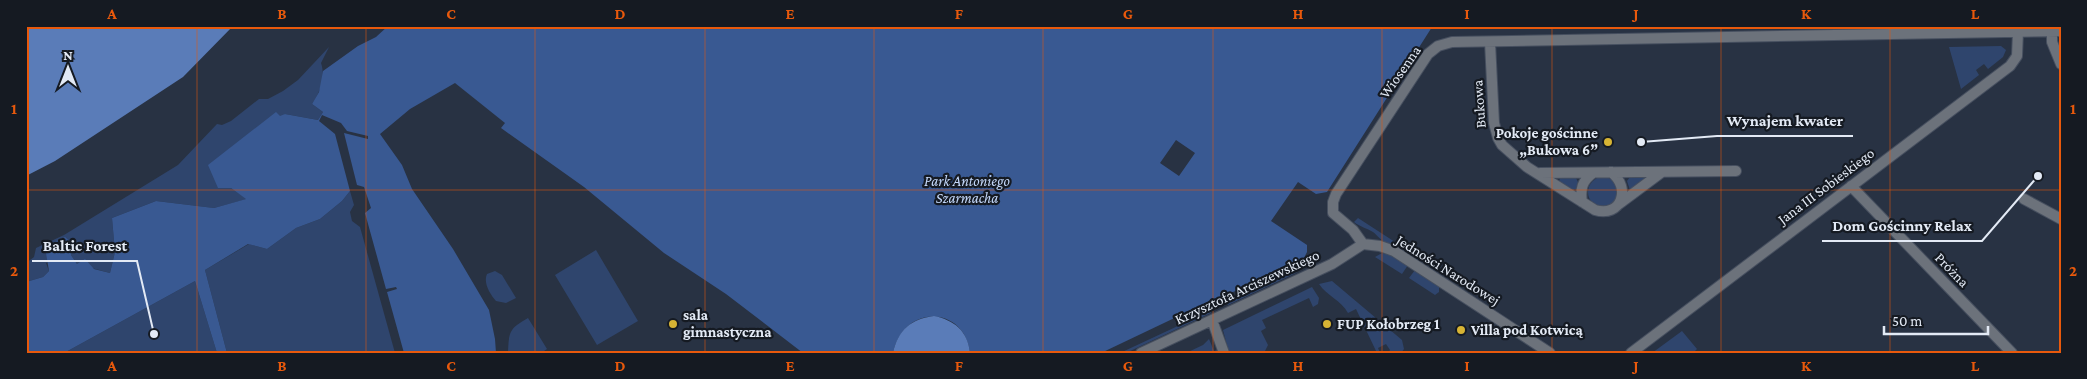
<svg xmlns="http://www.w3.org/2000/svg" width="2087" height="379" viewBox="0 0 2087 379" font-family="'Crimson Pro',serif">
<style>
.green{fill:#2f456d}
.forest{fill:#395992;fill-rule:evenodd}
.water{fill:#5a7cb8}
.lines{fill:none;stroke-linecap:round;stroke-linejoin:round}
.minor-casing{stroke:#464f5f;stroke-width:12}
.minor{stroke:#6c727b;stroke-width:10}
.grid{fill:none;stroke:#e8590c;stroke-width:1;stroke-opacity:0.55}
.poi-dot{fill:#d7b434;stroke:#151a22;stroke-width:2}
.labels{text-anchor:middle;stroke-width:4.5;stroke-linejoin:round;paint-order:stroke}
.street-label{font-size:15px;fill:#e3eaf5;stroke:#151a22}
.poi-label{font-size:15px;font-weight:bold;fill:#e3eaf5;stroke:#151a22;text-anchor:start}
.park-label{font-size:15px;font-style:italic;fill:#c4d8fa;stroke:#151a22}
.leader{fill:none;stroke:#e3eaf5;stroke-width:2}
.callout-dot{fill:#e3eaf5;stroke:#151a22;stroke-width:2}
.callout-label{font-size:16px;text-anchor:middle;font-weight:bold;fill:#e3eaf5;stroke:#151a22;stroke-width:4.5;stroke-linejoin:round;paint-order:stroke}
.neatline{fill:none;stroke:#e8590c;stroke-width:2}
.grid-label{font-size:16px;text-anchor:middle;font-weight:bold;fill:#e8590c}
</style>
<rect width="100%" height="100%" fill="#283243"/>
<!-- green -->
<path class="green" d="M2001 46 2006 50 2003 57 1988 69 1984 64 1976 70 1979 75 1961 89 1949 47Z
M329 47 321 63C326 78 320 92 312 104L323 112 318 120 285 114 231 188 247 199 214 208 156 201 112 218 115 252 110 273 77 264 71 255 46 263 49 271 43 277 26 282V263L34 257 36 248 64 235 178 165 217 124 222 125 231 121 259 99H268L283 91 298 80Z
M1588 192a15 15 0 1 1 30 0a15 15 0 1 1-30 0Z
M1630 177H1643L1645 180 1630 190 1627 181Z
M1560 178H1576L1578 182 1576 189 1573 190 1559 182Z
M350 191 354 205 350 212 352 221 360 227 395 353H227L205 270 249 244 267 249 296 228 320 219 342 201Z
M1358 218 1395 242 1390 245C1382 242 1379 237 1373 232 1367 228 1360 227 1354 222Z
M596 250 638 321 597 345 555 275Z
M1382 253 1392 255 1408 265 1402 274 1375 257Z
M1415 270 1439 286V292L1435 295 1409 278Z
M495 271 502 275 516 298 506 303 496 301C490 294 483 283 487 274Z
M1298 272 1228 305 1227 303 1284 277Z
M195 281 217 353H64Z
M1332 281 1402 340 1404 349 1401 353H1388L1390 350 1386 344 1378 348 1380 353H1377L1356 309 1348 313C1341 300 1327 296 1319 284Z
M1312 287 1319 298 1318 304 1313 307 1309 298 1262 320 1266 328 1261 331 1268 345 1264 353H1229L1223 330Z
M1210 311 1211 313 1126 353H1120Z
M528 318 547 349 541 353H508C509 331 509 329 528 318Z
M1682 331 1697 349 1693 353H1652Z
M1209 339 1214 351 1219 349 1220 353H1186L1203 345Z"/>
<!-- forest -->
<path class="forest" d="M388 26H1477L1432 27 1327 192 1316 194 1298 182 1271 221 1307 245V252L1301 264 1206 303 1101 353H970C965 306 904 303 893 353H803L726 294 664 253 584 187 501 128 505 123 455 83 410 109 380 134 402 165 412 189 453 249 489 310 495 339 496 353H404L387 292 397 289 396 287 386 289 365 213 371 208 364 187 357 185 344 133 368 139V136L347 131 341 123 322 115 319 121 335 134 350 191 342 201 320 219 296 228 267 249 248 244 205 270 227 353H217L195 281 64 353H26V282L43 277 49 271 46 253 54 242 65 237 73 244 71 255 77 264 85 259 94 269 110 273 115 252 112 218 156 201 214 208 246 199 231 188H218L208 165 276 112 280 116 285 114 318 120 323 112 312 104 319 92 323 71 358 46 376 37ZM1176 140 1195 153 1179 176 1160 163Z"/>
<!-- water -->
<path class="water" d="M26 26H233L183 77 55 161 26 176Z
M934 316C954 320 968 331 970 353H893C898 330 911 319 934 316Z"/>
<g class="lines">
<!-- minor casing -->
<g class="minor-casing">
<path id="minor" d="M2052 32V42L2061 64
M1490 42 1494 123 1498 138 1502 145 1527 167 1595 210C1621 218 1632 188 1611 172
M1540 173 1736 171
M1851 186 2012 353
M2024 199 2061 219
M1582 202C1580 189 1582 181 1593 173
M1619 204 1662 172
M1212 320 1224 353
M1141 353 1332 264 1363 244
M1550 353 1394 251 1380 246 1363 244 1353 230 1333 213V202L1336 194 1428 54 1438 46 1452 42 2061 31
M1631 353 2010 66 2017 56 2018 32"/>
</g>
<!-- minor -->
<use href="#minor" class="minor"/>
</g>
<!-- grid -->
<path class="grid" d="M197 26V353M366 26V353M535 26V353M705 26V353M874 26V353M1043 26V353M1213 26V353M1382 26V353M1552 26V353M1721 26V353M1890 26V353M26 190H2061"/>
<!-- markers -->
<g class="poi-dot">
<circle cx="1608" cy="142" r="5"/>
<circle cx="673" cy="324" r="5"/>
<circle cx="1327" cy="324" r="5"/>
<circle cx="1461" cy="330" r="5"/>
</g>
<g class="labels">
<!-- street labels -->
<g class="street-label">
<text transform="translate(1400 72) rotate(-55)" y="5">Wiosenna</text>
<text transform="translate(1479 104) rotate(-94)" y="5">Bukowa</text>
<text transform="translate(1826 186) rotate(-37)" y="5">Jana III Sobieskiego</text>
<text transform="translate(1448 270) rotate(32)" y="5">Jedności Narodowej</text>
<text transform="translate(1952 270) rotate(46)" y="5">Próżna</text>
<text transform="translate(1247 287) rotate(-25)" y="5">Krzysztofa Arciszewskiego</text>
</g>
<!-- poi labels -->
<g class="poi-label">
<text x="1598" y="138" text-anchor="end">Pokoje gościnne<tspan x="1598" dy="17">„Bukowa 6”</tspan></text>
<text x="683" y="320">sala<tspan x="683" dy="17">gimnastyczna</tspan></text>
<text x="1337" y="329">FUP Kołobrzeg 1</text>
<text x="1471" y="335">Villa pod Kotwicą</text>
</g>
<!-- park labels -->
<g class="park-label">
<text x="967" y="186">Park Antoniego<tspan x="967" dy="17">Szarmacha</tspan></text>
</g>
</g>
<!-- callouts -->
<path class="leader" d="M1641 142L1717 136H1853M2038 176L1982 241H1822M154 334L137 261H32"/>
<g class="callout-dot">
<circle cx="1641" cy="142" r="5"/>
<circle cx="2038" cy="176" r="5"/>
<circle cx="154" cy="334" r="5"/>
</g>
<g class="callout-label">
<text x="1785" y="126">Wynajem kwater</text>
<text x="1902" y="231">Dom Gościnny Relax</text>
<text x="85" y="251">Baltic Forest</text>
</g>
<!-- border -->
<rect width="2087" height="379" fill="none" stroke="#151a22" stroke-width="55"/>
<!-- north arrow -->
<g transform="translate(68 68)" stroke="#151a22" stroke-width="4" paint-order="stroke">
<path d="M0-4L9 19L0 12L-9 19Z" fill="#e3eaf5"/>
<text y="-8" font-size="14" font-weight="bold" text-anchor="middle" fill="#e3eaf5">N</text>
</g>
<!-- scale -->
<path d="M1884 326v8h104v-8" fill="none" stroke="#e3eaf5" stroke-width="2.5"/>
<text x="1892" y="326" font-size="15" fill="#e3eaf5" stroke="#151a22" stroke-width="4" paint-order="stroke">50 m</text>
<rect x="28" y="28" width="2032" height="324" class="neatline"/>
<g class="grid-label">
<text x="112" y="19">A</text>
<text x="282" y="19">B</text>
<text x="451" y="19">C</text>
<text x="620" y="19">D</text>
<text x="790" y="19">E</text>
<text x="959" y="19">F</text>
<text x="1128" y="19">G</text>
<text x="1298" y="19">H</text>
<text x="1467" y="19">I</text>
<text x="1636" y="19">J</text>
<text x="1806" y="19">K</text>
<text x="1975" y="19">L</text>
<text x="14" y="114">1</text>
<text x="2073" y="114">1</text>
<text x="14" y="276">2</text>
<text x="2073" y="276">2</text>
<text x="112" y="371">A</text>
<text x="282" y="371">B</text>
<text x="451" y="371">C</text>
<text x="620" y="371">D</text>
<text x="790" y="371">E</text>
<text x="959" y="371">F</text>
<text x="1128" y="371">G</text>
<text x="1298" y="371">H</text>
<text x="1467" y="371">I</text>
<text x="1636" y="371">J</text>
<text x="1806" y="371">K</text>
<text x="1975" y="371">L</text>
</g>
</svg>
